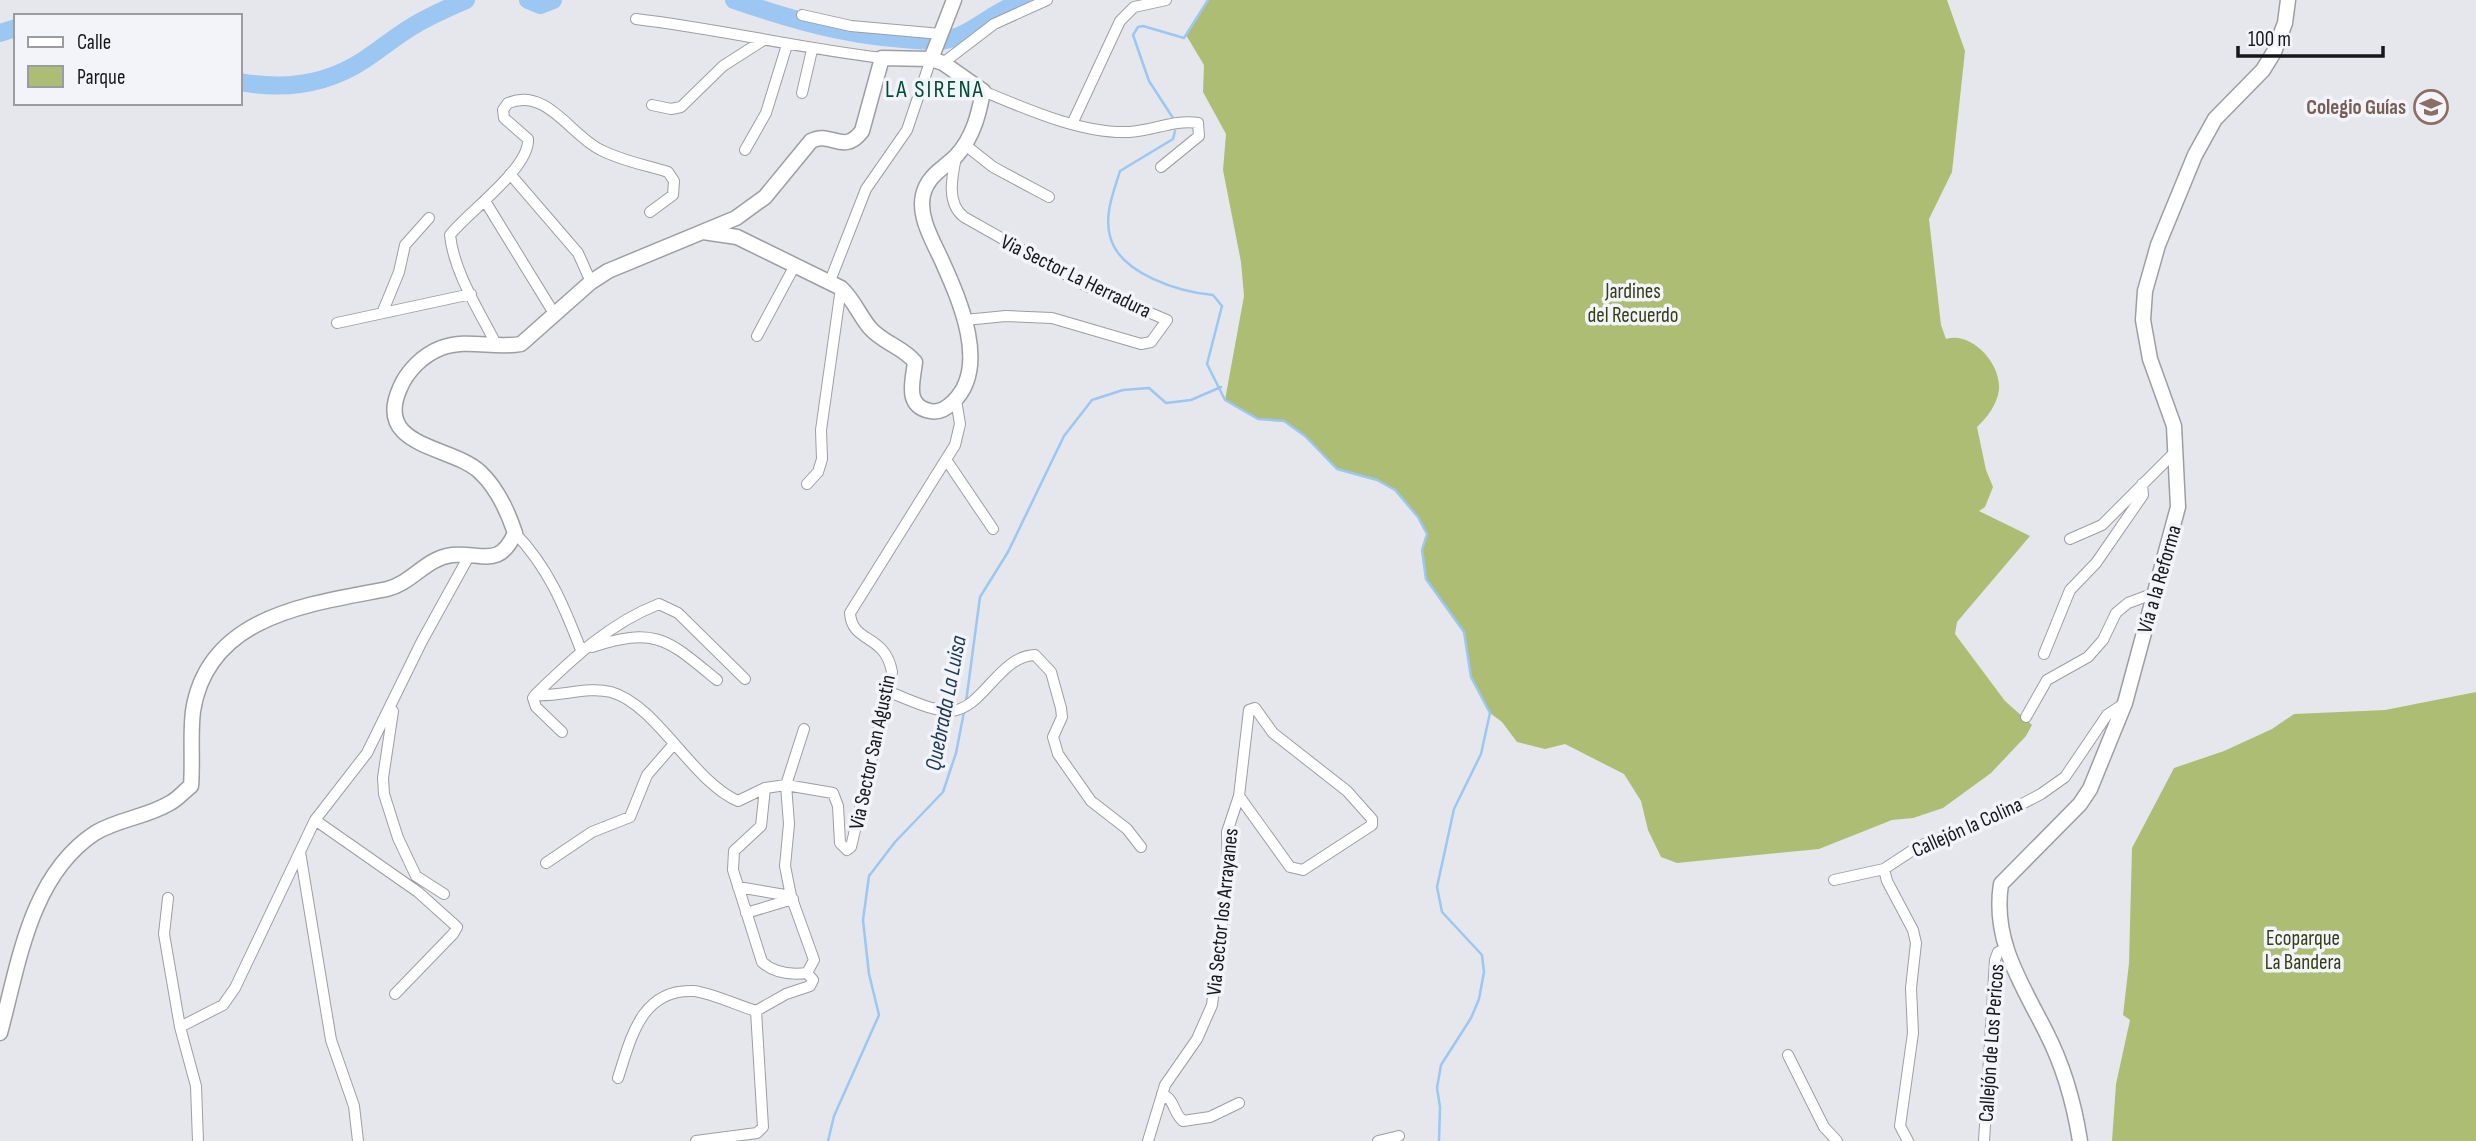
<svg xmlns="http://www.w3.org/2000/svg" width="2476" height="1141" viewBox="0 0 2476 1141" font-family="'Sofia Sans Condensed',sans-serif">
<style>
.green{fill:#aebd74}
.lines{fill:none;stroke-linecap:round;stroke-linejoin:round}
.stream{stroke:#9bc7f2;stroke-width:2.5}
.river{stroke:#9bc7f2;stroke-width:18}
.street-casing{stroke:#9d9ea3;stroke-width:12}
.secondary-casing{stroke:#9d9ea3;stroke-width:17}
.street{stroke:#fff;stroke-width:10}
.secondary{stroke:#fff;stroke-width:14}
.labels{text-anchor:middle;stroke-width:7;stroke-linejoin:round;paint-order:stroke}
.education-label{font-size:21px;font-weight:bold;fill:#785e54;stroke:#f3f4fa;text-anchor:end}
.street-label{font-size:21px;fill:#161719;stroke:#f3f4fa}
.park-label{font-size:21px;fill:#353d13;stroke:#f3f4fa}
.water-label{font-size:23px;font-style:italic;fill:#193855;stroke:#f3f4fa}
.quarter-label{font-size:24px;letter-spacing:2px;fill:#014d34;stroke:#f3f4fa}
</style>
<rect width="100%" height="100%" fill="#e6e7ed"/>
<!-- green -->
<path class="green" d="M1208 0H1947L1965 51 1952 172 1929 219 1941 325 1946 339C1971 331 2001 363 1999 389 1998 403 1987 418 1977 427L1986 470 1993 487 1985 507 1979 511 2030 536 1957 622 1955 634 2005 701 2032 725 2026 736 1991 773 1943 808 1913 818 1892 820 1819 849 1677 863 1661 857 1648 830 1641 801 1624 774 1565 744 1545 749 1517 742 1502 722 1490 713 1471 677 1464 632 1426 579 1422 550 1427 533 1418 517 1395 490 1377 480 1337 469 1305 436 1284 421 1258 419 1225 400 1244 296 1241 262 1223 170 1226 134 1203 92 1204 65 1186 35Z
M2476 692V1141H2112L2116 1084 2130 1020 2123 1015 2129 963 2132 848 2174 768 2224 751 2272 729 2294 714 2385 710Z"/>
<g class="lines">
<!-- stream -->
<path class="stream" d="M1173 118 1149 81 1133 35 1138 27 1143 26 1184 38 1208 0
M1175 131 1173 139 1120 171C1114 191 1104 214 1110 236 1119 274 1180 292 1213 295L1222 306 1207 364 1225 400 1258 419 1284 421 1305 436 1337 469 1377 480 1395 490 1418 517 1427 534 1422 550 1426 579 1464 632 1471 677 1490 713 1481 754 1454 809 1437 887 1442 912 1482 955 1484 972 1479 999 1471 1018 1441 1065 1437 1088 1440 1107 1439 1141
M966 702 980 597 1008 552 1064 436 1092 400 1123 390 1149 388 1166 403 1191 400 1221 387
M828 1141 834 1116 879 1015 869 974 863 920 869 876 895 842 943 792 956 753 964 712"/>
<!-- river -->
<path class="river" d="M528 0 540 5 553 0
M734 0C807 25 861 39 938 41 975 38 994 5 1034 0
M0 33 16 28
M240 82C283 90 326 85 364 60 381 49 396 36 413 26 429 16 448 8 466 0"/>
<!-- street casing -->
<g class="street-casing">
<path id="street" d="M802 15 851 26 941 34
M636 19C719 29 799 48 882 58
M943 63 994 24 1047 0
M983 91C1026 109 1082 134 1129 132 1152 131 1175 119 1198 123L1199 136 1161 167
M802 93 812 50
M652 105 671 109 681 107 723 66 762 41
M1072 124 1120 21 1134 7 1166 0
M964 144 993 167 1049 197
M745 150 766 113 787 45
M956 157C952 177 946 203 964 217L1086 286 1167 320 1151 342 1141 344 1052 318 1006 316 965 320
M510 174 578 253 591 282
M485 201 555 315
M830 281 866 189 907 130 931 59
M383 311 399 272 405 245 429 218
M337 323 471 294
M757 336 794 267
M497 346C480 312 454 273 450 235 468 212 530 168 528 139L504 118 503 110 508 103C547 87 571 136 601 150 622 161 646 165 668 172L674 181 673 195 650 212
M947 461 993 529
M807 484 818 472 822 459 821 430 841 288
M515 533C548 567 564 606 581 650
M2070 539 2102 525 2176 451
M592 647C657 626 668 640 717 680
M2044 654 2070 590 2096 563 2143 495 2142 484
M745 679 678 613 659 604C610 623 573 658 535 695 560 697 587 686 611 692 657 705 692 781 738 801L765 788 786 785 833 793 838 806 840 843 847 850 851 847 892 672C885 633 852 644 850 613L955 445 960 424 956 400
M889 692C908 699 931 711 951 711 983 709 999 656 1035 655L1051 672 1061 708 1062 717 1053 737 1058 754 1091 801 1127 829 1141 847
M535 695 533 698 536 707 562 732
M393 711 383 778 384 794 398 838 416 876 444 894
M2026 717 2047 680 2088 657 2103 640 2116 613 2128 603 2155 593
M765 788 761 826 734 851 733 870 762 962C774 973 791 975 807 973L814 960 791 896 785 866 789 824 786 785 804 729
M315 820 418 892 457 927 453 934 395 994
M300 852 331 1040 354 1106 358 1141
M546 863 592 832 630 817 647 775 673 745
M1884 869 1887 881 1913 930 1916 943 1911 988 1913 1033 1900 1126 1908 1141
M1834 880 1884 869 1919 846 2005 813 2041 794 2065 777 2107 715 2125 703
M738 887 791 896
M168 898 164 934 180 1027
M746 913 793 899
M1788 1055 1824 1127 1837 1141
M618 1078C631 1038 641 989 693 991 709 992 739 1006 756 1011L786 994 810 986 813 980 807 973
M1162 1094C1175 1099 1173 1113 1183 1121L1210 1117 1239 1103
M198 1141 196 1086 180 1027 223 1005 235 988 315 820 367 753 422 641 469 556
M696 1141 757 1133 763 1127 756 1011
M1148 1141 1165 1085 1197 1039 1212 1005 1228 873 1227 832 1239 796 1249 710 1255 708 1273 733 1347 791 1372 819V825L1303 870 1290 867 1239 796
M1378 1141 1399 1136
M1984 1141 1995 960 1998 952 2005 949"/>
</g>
<!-- secondary casing -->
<g class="secondary-casing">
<path id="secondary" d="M931 59 954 0
M0 1033C19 963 30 876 95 833 118 819 147 817 170 803 178 799 184 791 191 786 193 761 190 735 193 711 208 615 310 604 387 589 412 583 426 558 452 555 482 552 499 569 515 533 508 512 497 488 480 472 451 445 373 448 400 388 407 371 423 355 441 348 467 338 494 349 521 344L591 282 608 271 736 218 765 197 811 141C831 130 843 156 862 131L882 58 931 59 943 63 983 91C979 114 973 137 957 155 945 168 928 174 923 195 918 217 933 241 942 261 959 299 990 367 953 402 947 408 939 413 930 411 904 406 913 381 915 362 903 347 883 343 870 328 859 315 854 300 841 288L737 237 703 232
M2080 1141C2074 1103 2064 1067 2046 1032 2022 984 1992 941 2001 884L2080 804 2090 789 2125 703 2178 507 2174 426 2150 359 2143 320 2145 291 2158 245 2195 155 2215 119 2263 70 2274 52 2285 23 2288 0"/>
</g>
<!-- street -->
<use href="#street" class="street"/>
<!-- secondary -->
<use href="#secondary" class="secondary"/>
</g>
<!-- icons -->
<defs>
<g id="school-ring" transform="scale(1.75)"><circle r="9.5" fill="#f3f4fa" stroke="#8d6e63" stroke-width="1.5"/><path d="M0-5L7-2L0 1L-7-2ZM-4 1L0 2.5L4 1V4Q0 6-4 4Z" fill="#8d6e63"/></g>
</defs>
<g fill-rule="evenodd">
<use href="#school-ring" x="2431" y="107"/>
</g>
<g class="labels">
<!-- education labels -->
<g class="education-label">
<text x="2406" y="114">Colegio Guías</text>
</g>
<!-- street labels -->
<g class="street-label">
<text transform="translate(1076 276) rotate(26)" y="7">Via Sector La Herradura</text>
<text transform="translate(2159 579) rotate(-74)" y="7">Vía a la Reforma</text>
<text transform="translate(872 752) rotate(-78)" y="7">Via Sector San Agustin</text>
<text transform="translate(1967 827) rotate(-24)" y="7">Callejón la Colina</text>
<text transform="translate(1222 912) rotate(-84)" y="7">Via Sector los Arrayanes</text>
<text transform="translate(1991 1043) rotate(-86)" y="7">Callejón de Los Pericos</text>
</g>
<!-- park labels -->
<g class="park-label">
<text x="1633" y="298">Jardines<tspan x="1633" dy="24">del Recuerdo</tspan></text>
<text x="2303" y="945">Ecoparque<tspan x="2303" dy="24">La Bandera</tspan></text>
</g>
<!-- water labels -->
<g class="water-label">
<text transform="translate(945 703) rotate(-79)" y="8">Quebrada La Luisa</text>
</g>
<!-- quarter labels -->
<g class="quarter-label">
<text x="935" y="97">LA SIRENA</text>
</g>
</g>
<!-- legend -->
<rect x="14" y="14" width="228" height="91" fill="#f3f4fa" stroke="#9b9ca0" stroke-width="2"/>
<rect x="28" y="37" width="35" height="10" fill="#ffffff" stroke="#9b9ca0" stroke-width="2"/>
<text x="77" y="49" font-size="21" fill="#161719">Calle</text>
<rect x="28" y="66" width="35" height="21" fill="#aebd74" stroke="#9b9ca0" stroke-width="2"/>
<text x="77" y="84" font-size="21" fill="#161719">Parque</text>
<!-- scale -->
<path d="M2238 46v10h145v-10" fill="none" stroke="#161719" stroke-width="3.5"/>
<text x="2248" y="46" font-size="21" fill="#161719" stroke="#f3f4fa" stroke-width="5" paint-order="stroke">100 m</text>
</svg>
